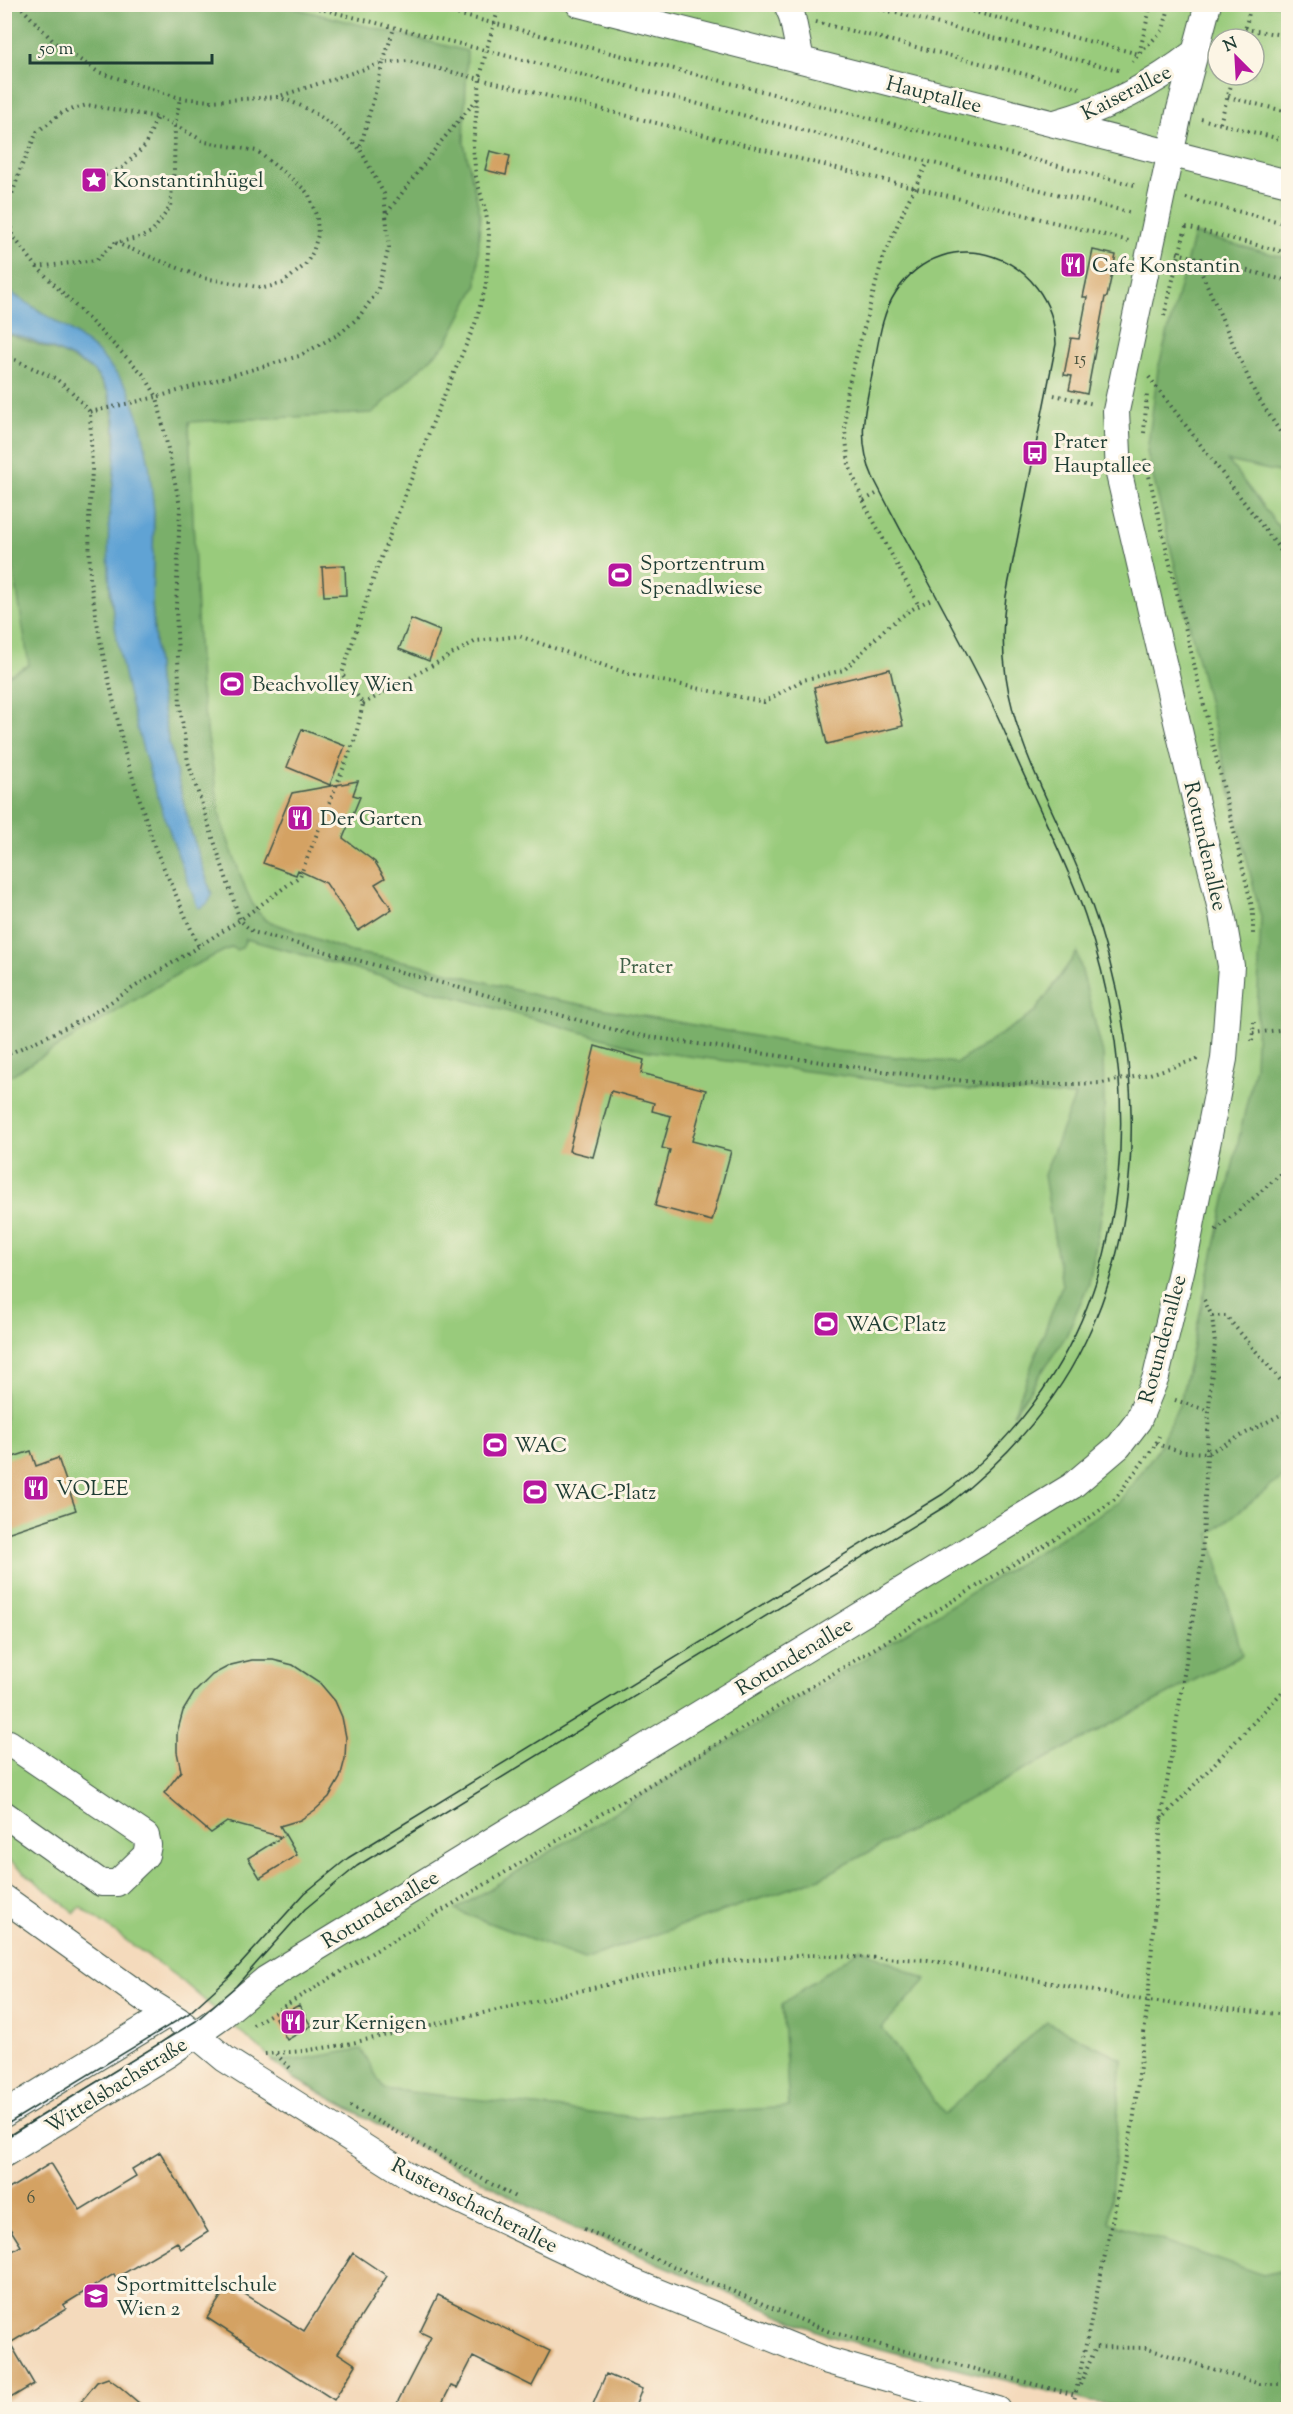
<svg xmlns="http://www.w3.org/2000/svg" width="1293" height="2414" viewBox="0 0 1293 2414" font-family="'Sorts Mill Goudy',serif">
<style>
.green{fill:#99cb7b;stroke:#5c8458;stroke-width:1.5;fill-rule:evenodd}
.forest{fill:#7aaf6b;stroke:#4c7650;stroke-width:1.5}
.water{fill:#61a3d4;stroke:#407084;stroke-width:1.5}
.building{fill:#d4a264}
.lines{fill:none;stroke-linecap:round;stroke-linejoin:round}
.minor-casing{stroke:#3f5548;stroke-width:28}
.path{stroke:#3f5548;stroke-width:4;stroke-dasharray:1.5 4.5;stroke-linecap:butt}
.minor{stroke:#fff;stroke-width:26}
.tram{stroke:#1f3d34;stroke-width:1.5}
.labels{text-anchor:middle;stroke-width:6;stroke-linejoin:round;paint-order:stroke}
.number-label{font-size:18px;fill:#4c5640}
.street-label{font-size:21px;fill:#1f3d34;stroke:#fcf5e5}
.poi-label{font-size:21px;fill:#1f3d34;stroke:#fcf5e5;text-anchor:start}
.park-label{font-size:21px;fill:#3e6046;stroke:#fcf5e5}
</style>
<rect width="100%" height="100%" fill="#fcf5e5"/>
<filter id="ink" filterUnits="userSpaceOnUse"><feTurbulence type="fractalNoise" baseFrequency=".0167" numOctaves="2"/><feDisplacementMap in="SourceGraphic" scale="12" xChannelSelector="R" yChannelSelector="G"/><feConvolveMatrix kernelMatrix="1 2 1 2 8 2 1 2 1" color-interpolation-filters="sRGB"/></filter>
<filter id="wash" filterUnits="userSpaceOnUse"><feTurbulence type="fractalNoise" baseFrequency=".008" numOctaves="4" result="noise"/><feDisplacementMap in="SourceGraphic" scale="24" xChannelSelector="R" yChannelSelector="G"/><feGaussianBlur stdDeviation="1.35" result="paint"/><feColorMatrix in="noise" values="0 0 0 0 0 0 0 0 0 0 0 0 0 0 0 0 0 1.4 0 .05"/><feComposite in="paint" operator="in"/></filter>
<g filter="url(#wash)">
<rect width="100%" height="100%" fill="#f4dabc"/>
<!-- green -->
<path class="green" d="M5 5H1288V2409L1161 2410 829 2336 547 2216 295 2079 181 1980 80 1907 75 1913 5 1857ZM1218 39H1254V75H1218Z"/>
<!-- forest -->
<path class="forest" d="M5 5H281L467 51 464 143 480 214 477 285 446 344 373 413 189 422 200 686 221 821 246 890 255 909 266 920 351 952 414 963 546 998 835 1051 957 1063 1034 1013 1077 952 1103 1054 1106 1190 1089 1283 1066 1336 1013 1415 1062 1285 1044 1175 1075 1096 939 1088 649 1051 246 939 242 948 236 950 232 947 181 972 5 1079V677L29 665 5 517V333L64 354 93 370 108 392 114 422 116 454 109 525 110 593 120 655 144 750 212 895 190 829 168 739 158 682 152 603 154 511 99 353 68 329 5 289Z
M1194 234 1288 258V474L1228 461 1288 539V1473L1210 1534 1242 1655 820 1878 584 1959 455 1910 1119 1502 1155 1454 1180 1403 1255 1066 1261 917 1147 452 1158 369Z
M861 1948 926 1980 882 2028 944 2114 1047 2022 1122 2059 1109 2222 1263 2275 1288 2269V2409L1161 2410 1091 2402 829 2336 547 2216 295 2079 272 2061 297 2060 361 2049 384 2089 635 2117 789 2107 782 2004Z"/>
<!-- water -->
<path class="water" d="M5 289 68 329 99 353 128 388 140 422 149 464 154 511 152 603 158 682 168 739 190 829 212 895C209 903 206 906 198 908 159 808 123 702 111 595 108 572 108 545 109 522 112 486 123 425 108 392 104 385 97 374 92 370 76 357 25 336 5 333Z"/>
<g id="blocks">
<!-- building -->
<path class="building" d="M490 151 510 156 506 175 485 170Z
M1093 250 1116 255 1107 297H1105L1087 394 1069 390 1072 376 1064 375 1071 338 1079 339 1087 297H1083Z
M345 566 346 595 324 596 322 567Z
M411 619 440 631 429 661 399 649Z
M890 669 903 726 827 744 814 687Z
M302 729 345 746 330 785 287 767Z
M358 781 353 795 360 797 343 838 375 862 385 878 375 884 392 909 358 931 326 883 298 870 296 875 263 863 292 793Z
M595 1046 644 1060 641 1073 706 1090 692 1141 731 1151 712 1221 655 1206 670 1150 662 1148 671 1116 652 1111 654 1103 611 1091 593 1157 569 1151Z
M31 1451 36 1466 58 1458 76 1510 4 1534V1460Z
M252 1660H273L293 1665 319 1682 335 1701 342 1717 346 1737 345 1759 340 1778 329 1797 315 1810 300 1820 280 1826 297 1855 260 1878 248 1858 282 1837 227 1822 211 1833 164 1793 181 1771 177 1752V1733L183 1711 194 1693 212 1675 231 1665Z
M299 2005 311 2026 287 2040 275 2018Z
M160 2152 208 2232 181 2249 177 2242 116 2278 114 2274 63 2305 66 2309 10 2343 34 2384 4 2402V2256L21 2246 4 2219V2192L51 2163 80 2210 136 2176 132 2169Z
M353 2253 387 2276 338 2353 356 2365 334 2400 207 2318 229 2284 304 2331Z
M438 2295 550 2351 532 2386 473 2357 457 2388 451 2386 439 2409H394L431 2337 420 2332Z
M606 2374 642 2389 634 2409H591Z
M108 2378 119 2386 146 2409H75L97 2382Z"/>
</g>
</g>
<g filter="url(#ink)">
<use href="#blocks" fill-opacity="0" stroke="#3f5548" stroke-width="1.5"/>
<g class="lines">
<!-- minor casing -->
<g class="minor-casing">
<path id="minor" d="M579 4 1288 183
M787 4 792 16 801 60
M1055 123C1106 109 1153 85 1195 52
M4 1744 9 1743 146 1836 148 1845 146 1855 117 1883H101L4 1814
M4 1898 149 2002 178 2020 225 2059 411 2177 628 2280 828 2361 998 2410
M4 2114 168 2014
M4 2154 168 2054 223 2015 266 1979 1072 1486 1119 1446 1138 1421 1156 1377 1187 1246 1224 1059 1231 966 1222 914 1119 474 1116 411 1179 113 1208 4"/>
</g>
<!-- path -->
<path class="path" d="M18 4 55 43 98 72 180 98 210 101 277 97 383 63 394 28
M301 4 1132 213
M417 4 1138 186
M746 4 766 9
M861 4 1122 71
M943 4 1139 54 1163 30 1170 4
M1279 4 1288 9
M816 22 1080 88
M1245 29 1288 36
M1243 39 1251 4
M1132 62 1139 54 1151 4
M277 97C314 108 332 124 360 149L383 63 408 61 1129 241
M1228 97 1288 112
M1201 119 1288 141
M1220 123 1234 75
M94 180 122 168 145 146 157 117
M1186 198 1288 224
M387 213 439 144 479 97
M1186 227 1288 253
M116 243 203 278 264 288 283 283 305 265 313 252 318 235 317 218 309 195 304 189 257 151 205 142 175 125 180 98
M1177 253 1288 281
M1195 258 1255 393 1288 444
M37 267 96 260 115 243 142 237 153 231 170 207 174 170 175 125 157 117 87 105 63 112 37 132 22 165 9 203 12 235 37 267 144 375 157 397 299 356 339 334 358 318 377 292 389 247 384 194 360 149
M1164 316 1186 227
M4 355 55 378 72 392 90 412 92 470 89 520 90 580 101 645 125 753 155 848 199 947
M1149 377 1288 560
M1054 395 1094 404
M90 412 157 397 180 506 176 608 180 706 188 762 240 920 253 932 630 1034 889 1072 990 1084H1073L1102 1083 1150 1074 1201 1058
M1144 433 1147 393
M1145 459 1253 911V936
M876 494 863 501 849 465 845 431 846 394 882 261 906 205 928 162
M863 501 919 606
M363 704 476 641 519 636 629 674 764 702 803 680 844 670 887 627 909 611 931 599
M1253 1033 1288 1029
M1252 1041 1254 1022
M4 1056 84 1019 240 920 300 876 355 739 363 704 342 674 376 571 435 417 475 324 486 285 489 234 486 213 476 177 473 146 480 79 486 51 500 4
M1216 1230 1288 1168
M1212 1316H1226L1288 1389
M1175 1400 1209 1411
M1156 1444 1184 1452 1208 1453 1288 1411
M1161 1820 1288 1686
M253 2025 1088 1519 1115 1499 1156 1444 1159 1436
M265 2054 303 2051 343 2045 698 1964 810 1955 928 1960 1148 2001 1288 2015
M276 2054 293 2071
M350 2106 517 2198
M584 2229 830 2332 1076 2395
M1080 2385 1096 2347 1145 2348 1260 2384H1288
M1072 2410 1133 2123 1148 2001 1161 1821 1202 1559 1210 1391 1215 1344 1212 1316 1202 1296"/>
<!-- minor -->
<use href="#minor" class="minor"/>
<!-- tram -->
<path class="tram" d="M4 2126 188 2014 228 1978 305 1893 348 1858 943 1494C1127 1356 1156 1124 1085 915 1070 872 1050 832 1031 790 1013 753 998 714 979 677 945 610 907 544 873 477 857 442 864 411 872 375 878 348 880 316 896 292 945 218 1053 254 1056 344L1006 596C989 717 1050 791 1089 897 1141 1036 1151 1206 1085 1342 1054 1407 1005 1460 949 1504L357 1866 305 1909 236 1986 196 2021 4 2139"/>
</g>
</g>
<!-- icons -->
<defs>
<g id="sight-square" transform="scale(1.35)"><rect x="-9" y="-9" width="18" height="18" rx="4" fill="#b5179e" stroke="#fcf5e5"/><path d="M0-6L1.8-2.2L6-1.7L2.9 1.2L3.7 5.4L0 3.3L-3.7 5.4L-2.9 1.2L-6-1.7L-1.8-2.2Z" fill="#fff"/></g>
<g id="restaurant-square" transform="scale(1.35)"><rect x="-9" y="-9" width="18" height="18" rx="4" fill="#b5179e" stroke="#fcf5e5"/><path d="M-5-6h1v4h1v-4h1v4h1v-4h1v5L-1.5 .5V6h-2V.5L-5-1ZM5-6V6H3V1.5H1.5Q1.5-4 5-6Z" fill="#fff"/></g>
<g id="bus-square" transform="scale(1.35)"><rect x="-9" y="-9" width="18" height="18" rx="4" fill="#b5179e" stroke="#fcf5e5"/><path d="M-5-6H5V4H4V6H2V4H-2V6H-4V4H-5ZM-3.5-4V0h7V-4ZM-3.5 1.2v1.5H-2V1.2ZM2 1.2v1.5H3.5V1.2Z" fill="#fff"/></g>
<g id="stadium-square" transform="scale(1.35)"><rect x="-9" y="-9" width="18" height="18" rx="4" fill="#b5179e" stroke="#fcf5e5"/><path d="M0-5a6.5 5 0 1 0 0 10a6.5 5 0 1 0 0-10ZM-3.5-1.8h7v3.6h-7Z" fill="#fff"/></g>
<g id="school-square" transform="scale(1.35)"><rect x="-9" y="-9" width="18" height="18" rx="4" fill="#b5179e" stroke="#fcf5e5"/><path d="M0-5L7-2L0 1L-7-2ZM-4 1L0 2.5L4 1V4Q0 6-4 4Z" fill="#fff"/></g>
</defs>
<g fill-rule="evenodd">
<use href="#sight-square" x="94" y="180"/>
<use href="#restaurant-square" x="1073" y="265"/>
<use href="#bus-square" x="1035" y="453"/>
<use href="#stadium-square" x="620" y="575"/>
<use href="#stadium-square" x="232" y="684"/>
<use href="#restaurant-square" x="300" y="818"/>
<use href="#stadium-square" x="826" y="1324"/>
<use href="#stadium-square" x="495" y="1445"/>
<use href="#restaurant-square" x="36" y="1488"/>
<use href="#stadium-square" x="535" y="1492"/>
<use href="#restaurant-square" x="293" y="2022"/>
<use href="#school-square" x="96" y="2296"/>
</g>
<g class="labels">
<!-- number labels -->
<g class="number-label">
<text x="1080" y="364">15</text>
<text x="31" y="2203">6</text>
</g>
<!-- street labels -->
<g class="street-label">
<text transform="translate(1126 92) rotate(-27)" y="7">Kaiserallee</text>
<text transform="translate(934 94) rotate(14)" y="7">Hauptallee</text>
<text transform="translate(1206 846) rotate(77)" y="7">Rotundenallee</text>
<text transform="translate(1162 1339) rotate(-75)" y="7">Rotundenallee</text>
<text transform="translate(794 1656) rotate(-31)" y="7">Rotundenallee</text>
<text transform="translate(380 1909) rotate(-31)" y="7">Rotundenallee</text>
<text transform="translate(116 2085) rotate(-32)" y="7">Wittelsbachstraße</text>
<text transform="translate(475 2205) rotate(27)" y="7">Rustenschacherallee</text>
</g>
<!-- poi labels -->
<g class="poi-label">
<text x="113" y="187">Konstantinhügel</text>
<text x="1092" y="272">Cafe Konstantin</text>
<text x="1054" y="448">Prater<tspan x="1054" dy="24">Hauptallee</tspan></text>
<text x="640" y="570">Sportzentrum<tspan x="640" dy="24">Spenadlwiese</tspan></text>
<text x="252" y="691">Beachvolley Wien</text>
<text x="320" y="825">Der Garten</text>
<text x="846" y="1331">WAC Platz</text>
<text x="514" y="1452">WAC</text>
<text x="56" y="1495">VOLEE</text>
<text x="554" y="1499">WAC-Platz</text>
<text x="312" y="2029">zur Kernigen</text>
<text x="116" y="2291">Sportmittelschule<tspan x="116" dy="24">Wien 2</tspan></text>
</g>
<!-- park labels -->
<g class="park-label">
<text x="646" y="973">Prater</text>
</g>
</g>
<!-- margin -->
<rect width="1293" height="2414" fill="none" stroke="#fcf5e5" stroke-width="24"/>
<!-- north arrow -->
<g transform="translate(1236 57) rotate(336)"><circle r="28" fill="#fcf5e5" stroke="#a4ab9e" stroke-width="1.5"/>
<path d="M0-4.5L10 22L0 15L-10 22Z" fill="#b5179e"/>
<text y="-9" font-size="16" font-weight="bold" text-anchor="middle" fill="#1f3d34">N</text>
</g>
<!-- scale -->
<path d="M30 54v9h182v-9" fill="none" stroke="#1f3d34" stroke-width="3"/>
<text x="39" y="54" font-size="18" fill="#1f3d34" stroke="#fcf5e5" stroke-width="4.5" paint-order="stroke">50 m</text>
</svg>
